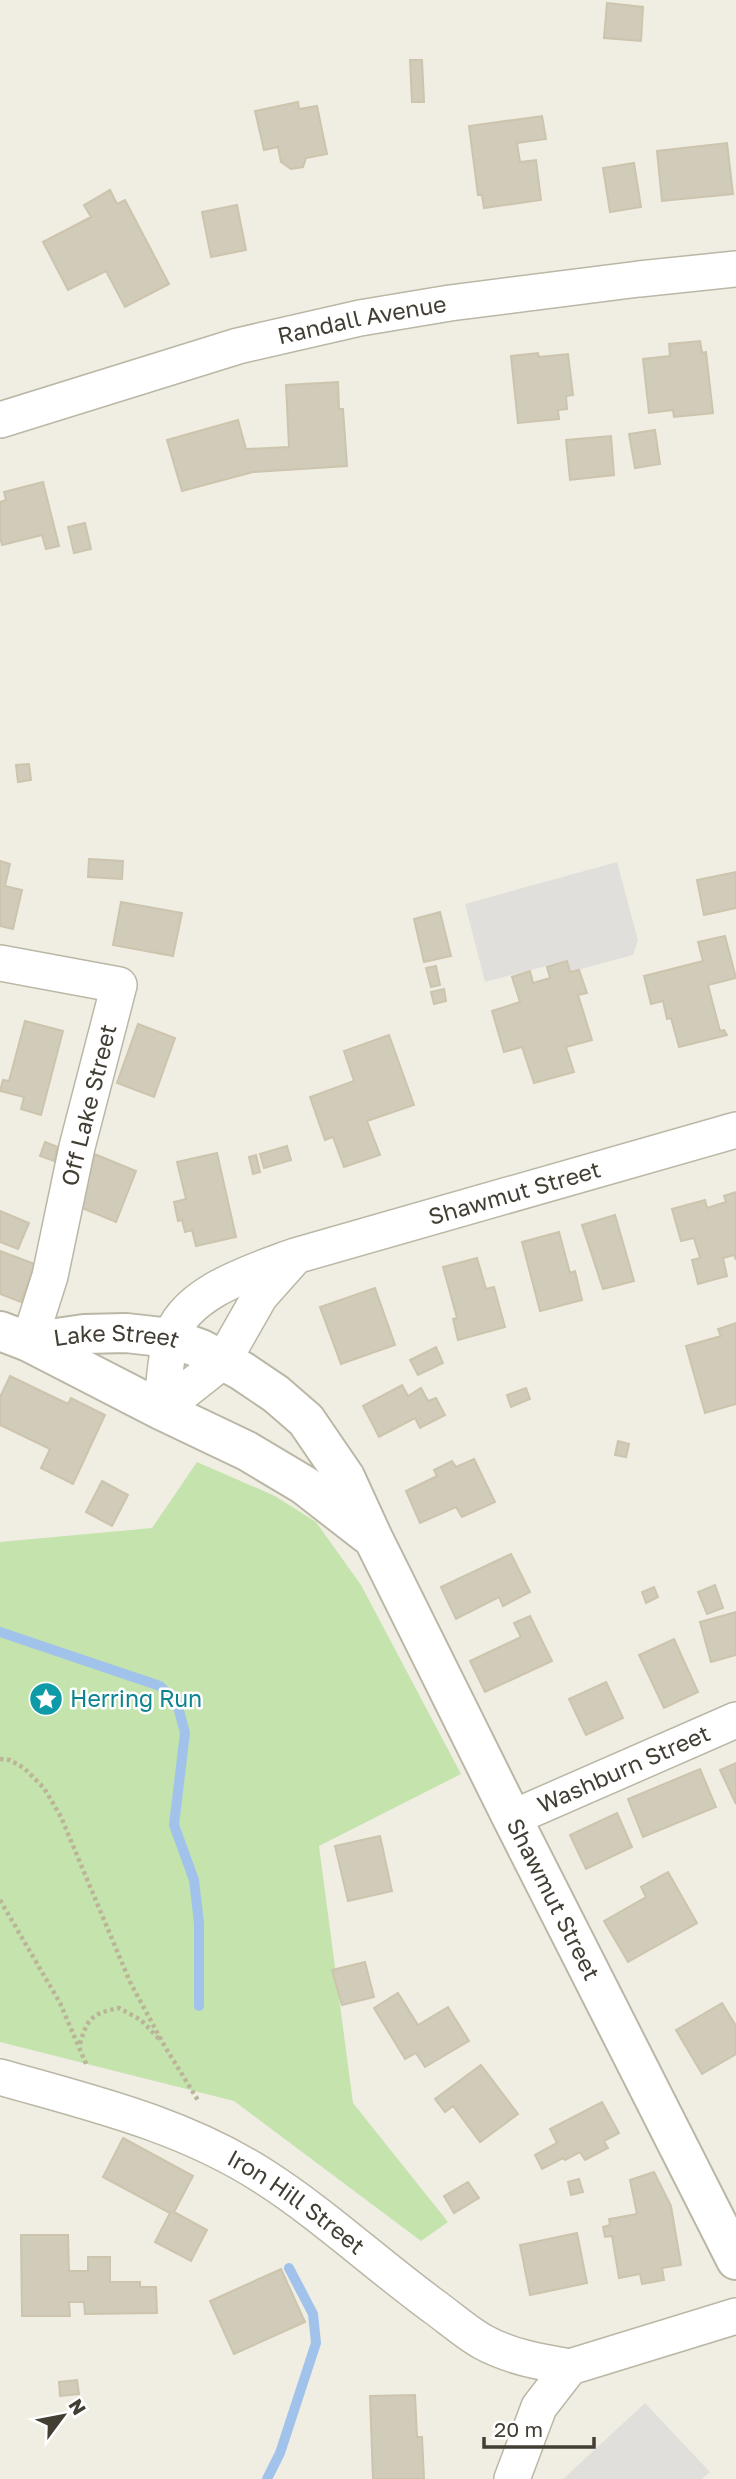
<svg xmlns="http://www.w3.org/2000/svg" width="736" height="2479" viewBox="0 0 736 2479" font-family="'Golos Text',sans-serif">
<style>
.green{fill:#c4e3ad}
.parking{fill:#e1dfdb}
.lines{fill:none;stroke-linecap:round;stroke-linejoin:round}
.stream{stroke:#a1c3eb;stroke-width:10}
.building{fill:#d1cbb9;stroke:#ccc4ad;stroke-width:2}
.minor-casing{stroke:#bbb7a6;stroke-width:38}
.tertiary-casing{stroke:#bbb7a6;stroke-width:42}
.path{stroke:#bcb498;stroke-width:4.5;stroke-dasharray:3.5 3.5;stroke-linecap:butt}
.minor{stroke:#fff;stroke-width:35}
.tertiary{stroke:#fff;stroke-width:38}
.labels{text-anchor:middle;stroke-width:5;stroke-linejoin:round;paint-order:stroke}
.street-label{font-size:23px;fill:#423e34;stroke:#fff}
.culture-label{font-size:23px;fill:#0d838f;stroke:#fff;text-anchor:start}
</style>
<rect width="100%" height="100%" fill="#f0eee3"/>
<!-- green -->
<path class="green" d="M197 1462 275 1496 316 1522 361 1585 461 1774 319 1846 353 2103 448 2222 421 2241 234 2101 0 2042V1542L152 1528Z"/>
<!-- parking -->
<path class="parking" d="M617 862 638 940 633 955 570 972 566 961 485 982 465 904Z
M645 2403 710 2472 702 2479H563Z"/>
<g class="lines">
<!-- stream -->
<path class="stream" d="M0 1632 160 1686 177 1703 185 1733 174 1825 194 1880 199 1923V2006
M267 2479 280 2453 316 2343 313 2314 289 2268"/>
</g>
<!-- building -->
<path class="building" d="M607 3 643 7 641 41 604 38Z
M410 60H422L424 102H412Z
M298 102 299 109 317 106 327 154 306 158 303 167 291 169 281 162 278 147 264 150 255 111Z
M542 116 546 139 517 143 520 162 536 160 541 200 484 208 482 195H478L469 126Z
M727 143 733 194 662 201 657 151Z
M634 163 641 207 610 212 603 168Z
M110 190 117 204 125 200 169 284 125 307 106 271 68 290 43 242 91 217 84 205Z
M237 205 246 250 211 257 202 212Z
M700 341 702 353 706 352 713 413 674 417 673 410 649 413 643 359 670 356 669 344Z
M538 353 539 357 568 354 573 395 566 396 567 409 558 410 559 419 518 423 511 356Z
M338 382 339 409H343L347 466 253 472 182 491 167 440 238 420 246 449 289 447 286 385Z
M655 430 660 464 635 468 629 434Z
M611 436 614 475 570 480 566 440Z
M43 482 59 546 46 549 42 535 2 545 0 536V502L6 500 4 492Z
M85 523 91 549 74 553 68 527Z
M29 764 31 780 18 782 16 765Z
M89 859 123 861 122 879 88 877Z
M0 861 10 864 5 886 22 890 13 929 0 926Z
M736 872V908L704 915 697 880Z
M121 902 182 913 173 956 113 945Z
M440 912 451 956 424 962 414 919Z
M725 936 736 978 708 985 720 1031 724 1030 727 1035 679 1047 671 1018 667 1019 663 1001 651 1004 644 976 703 961 698 942Z
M567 961 570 972 579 970 587 993 578 995 592 1040 566 1047 574 1072 534 1083 522 1047 504 1052 492 1011 520 1002 512 977 530 971 533 983 550 978 547 967Z
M436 966 440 985 431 987 426 968Z
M444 989 446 1001 434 1004 431 992Z
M25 1021 63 1031 41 1115 21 1109 24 1097 0 1091 3 1080 9 1081Z
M138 1024 175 1038 154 1097 117 1083Z
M389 1035 414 1105 367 1121 380 1155 344 1167 333 1137 325 1140 310 1097 354 1081 344 1051Z
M45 1142 58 1147 54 1161 40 1156Z
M287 1146 291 1160 264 1168 260 1154Z
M92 1153 136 1171 116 1222 77 1206Z
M217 1153 236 1237 196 1246 192 1230 185 1232 182 1220 178 1221 174 1202 186 1199 177 1162Z
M256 1155 260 1172 253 1174 249 1157Z
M736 1192V1260L734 1255 723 1258 727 1276 698 1284 692 1260 700 1258 694 1238 681 1241 672 1209 705 1200 707 1208 726 1202 724 1196Z
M0 1211 29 1223 18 1249 0 1242Z
M615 1215 634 1281 603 1289 582 1225Z
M559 1232 570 1273 575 1271 582 1300 540 1311 522 1242Z
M0 1251 35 1264 21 1302 0 1294Z
M477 1258 486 1289 494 1287 505 1327 458 1340 453 1319 457 1318 443 1267Z
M375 1288 395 1345 341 1364 320 1307Z
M736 1323V1404L705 1413 686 1346 721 1336 718 1329Z
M436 1347 443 1363 418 1375 410 1360Z
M10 1376 68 1404 71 1398 105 1415 73 1484 41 1468 50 1449 0 1425V1397Z
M402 1385 408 1396 421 1388 428 1401 436 1398 445 1415 420 1428 415 1418 379 1437 363 1406Z
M526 1388 530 1399 511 1407 507 1395Z
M618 1441 629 1444 626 1457 615 1455Z
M474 1459 495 1502 462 1517 456 1507 420 1523 406 1491 437 1476 434 1470 452 1461 456 1467Z
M102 1481 128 1495 112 1526 86 1512Z
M511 1554 530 1592 503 1606 499 1597 456 1619 441 1587Z
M715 1585 723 1608 707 1614 698 1592Z
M654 1587 658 1597 646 1603 642 1592Z
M736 1612V1655L711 1662 700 1622Z
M530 1616 552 1661 485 1692 470 1661 521 1637 514 1623Z
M674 1639 698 1692 664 1708 639 1655Z
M606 1682 623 1718 586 1735 569 1699Z
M736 1763V1804L720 1770Z
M700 1769 716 1807 643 1837 628 1799Z
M617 1813 632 1847 586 1869 570 1835Z
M380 1836 392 1891 348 1901 335 1846Z
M668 1872 697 1923 628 1962 604 1921 646 1897 641 1887Z
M365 1962 374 1997 342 2005 332 1970Z
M398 1993 418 2025 448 2007 469 2041 425 2067 416 2053 405 2059 374 2008Z
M722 2003 736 2026V2054L702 2074 676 2030Z
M481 2065 518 2114 480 2142 453 2106 445 2112 435 2099Z
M602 2102 619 2133 604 2141 608 2148 585 2160 580 2152 565 2160 563 2158 542 2169 535 2155 557 2143 550 2129Z
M123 2138 193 2176 174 2212 207 2230 191 2261 155 2242 170 2213 103 2177Z
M654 2172 671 2206 681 2265 662 2268 664 2280 642 2284 640 2274 619 2278 612 2236 605 2237 603 2227 610 2225 609 2219 637 2214 630 2180Z
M579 2179 583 2192 571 2195 568 2182Z
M468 2182 479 2198 454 2213 444 2196Z
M577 2233 587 2283 530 2295 520 2245Z
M21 2235H68L69 2271H88V2257H110V2282H140V2287H156L157 2313 85 2314 84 2302H69L70 2316H22Z
M281 2269 305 2322 234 2354 210 2301Z
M77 2380 79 2394 60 2396 59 2382Z
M415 2395 417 2437H422L424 2479H373L370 2396Z"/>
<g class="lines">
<!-- minor casing -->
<g class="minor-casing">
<g id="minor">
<path id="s1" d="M0 420 238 346 360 318 450 303 639 279 736 269"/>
<path d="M0 963 119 985 77 1147 50 1276 29 1342"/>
<path id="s2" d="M161 1410C164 1387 165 1363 170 1341 182 1292 255 1271 295 1256L736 1130"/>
<path d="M161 1410 223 1361 260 1296 293 1259"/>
<path id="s3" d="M512 1818 736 1720"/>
<path id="s4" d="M0 2077C91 2103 182 2124 263 2176 324 2215 377 2265 436 2308 451 2319 467 2333 483 2342 511 2357 540 2362 570 2367"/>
<path d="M512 2479 539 2407 570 2367 736 2316"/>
</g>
</g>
<!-- tertiary casing -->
<g class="tertiary-casing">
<g id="tertiary">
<path d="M0 1331 29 1342 161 1410 247 1451 304 1485 367 1534"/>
<path id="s5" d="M29 1342 84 1334 126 1333 171 1338 201 1349 242 1371 276 1394 306 1420 345 1477 373 1538 512 1818 736 2260"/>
</g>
</g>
<!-- path -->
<path class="path" d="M0 1759 10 1760 24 1768 44 1788 61 1817 130 1982 164 2045 199 2102
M0 1900 60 2003 87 2066
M80 2044C87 2019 92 2013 119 2008L141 2020 159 2039"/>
<!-- minor -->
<use href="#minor" class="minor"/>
<!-- tertiary -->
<use href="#tertiary" class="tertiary"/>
</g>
<!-- icons -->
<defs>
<g id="sight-disc" transform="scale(1.75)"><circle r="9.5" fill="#0f9aa8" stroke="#fff"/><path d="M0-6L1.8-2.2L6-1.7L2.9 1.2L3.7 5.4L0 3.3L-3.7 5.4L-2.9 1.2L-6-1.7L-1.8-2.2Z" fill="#fff"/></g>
</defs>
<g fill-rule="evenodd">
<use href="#sight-disc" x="46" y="1699"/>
</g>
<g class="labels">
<!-- street labels -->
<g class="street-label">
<text dy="8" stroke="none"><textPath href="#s1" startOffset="376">Randall Avenue</textPath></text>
<text transform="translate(89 1105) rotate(-76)" y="8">Off Lake Street</text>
<text dy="8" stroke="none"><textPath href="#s2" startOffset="455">Shawmut Street</textPath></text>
<text dy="8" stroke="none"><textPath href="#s5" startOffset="88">Lake Street</textPath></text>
<text dy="8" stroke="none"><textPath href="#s3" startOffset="122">Washburn Street</textPath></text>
<text dy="8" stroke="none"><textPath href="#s5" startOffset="842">Shawmut Street</textPath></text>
<text dy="8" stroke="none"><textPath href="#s4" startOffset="324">Iron Hill Street</textPath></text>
</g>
<!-- culture labels -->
<g class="culture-label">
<text x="70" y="1707">Herring Run</text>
</g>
</g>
<!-- north arrow -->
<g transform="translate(63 2416) rotate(58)" stroke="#ffffff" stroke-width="5" paint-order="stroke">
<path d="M0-5L12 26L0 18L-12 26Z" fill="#423e34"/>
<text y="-10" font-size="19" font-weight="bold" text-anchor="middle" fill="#423e34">N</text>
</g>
<!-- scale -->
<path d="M484 2437v10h110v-10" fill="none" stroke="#423e34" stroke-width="3.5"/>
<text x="494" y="2437" font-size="21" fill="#423e34" stroke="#ffffff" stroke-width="5" paint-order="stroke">20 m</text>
</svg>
